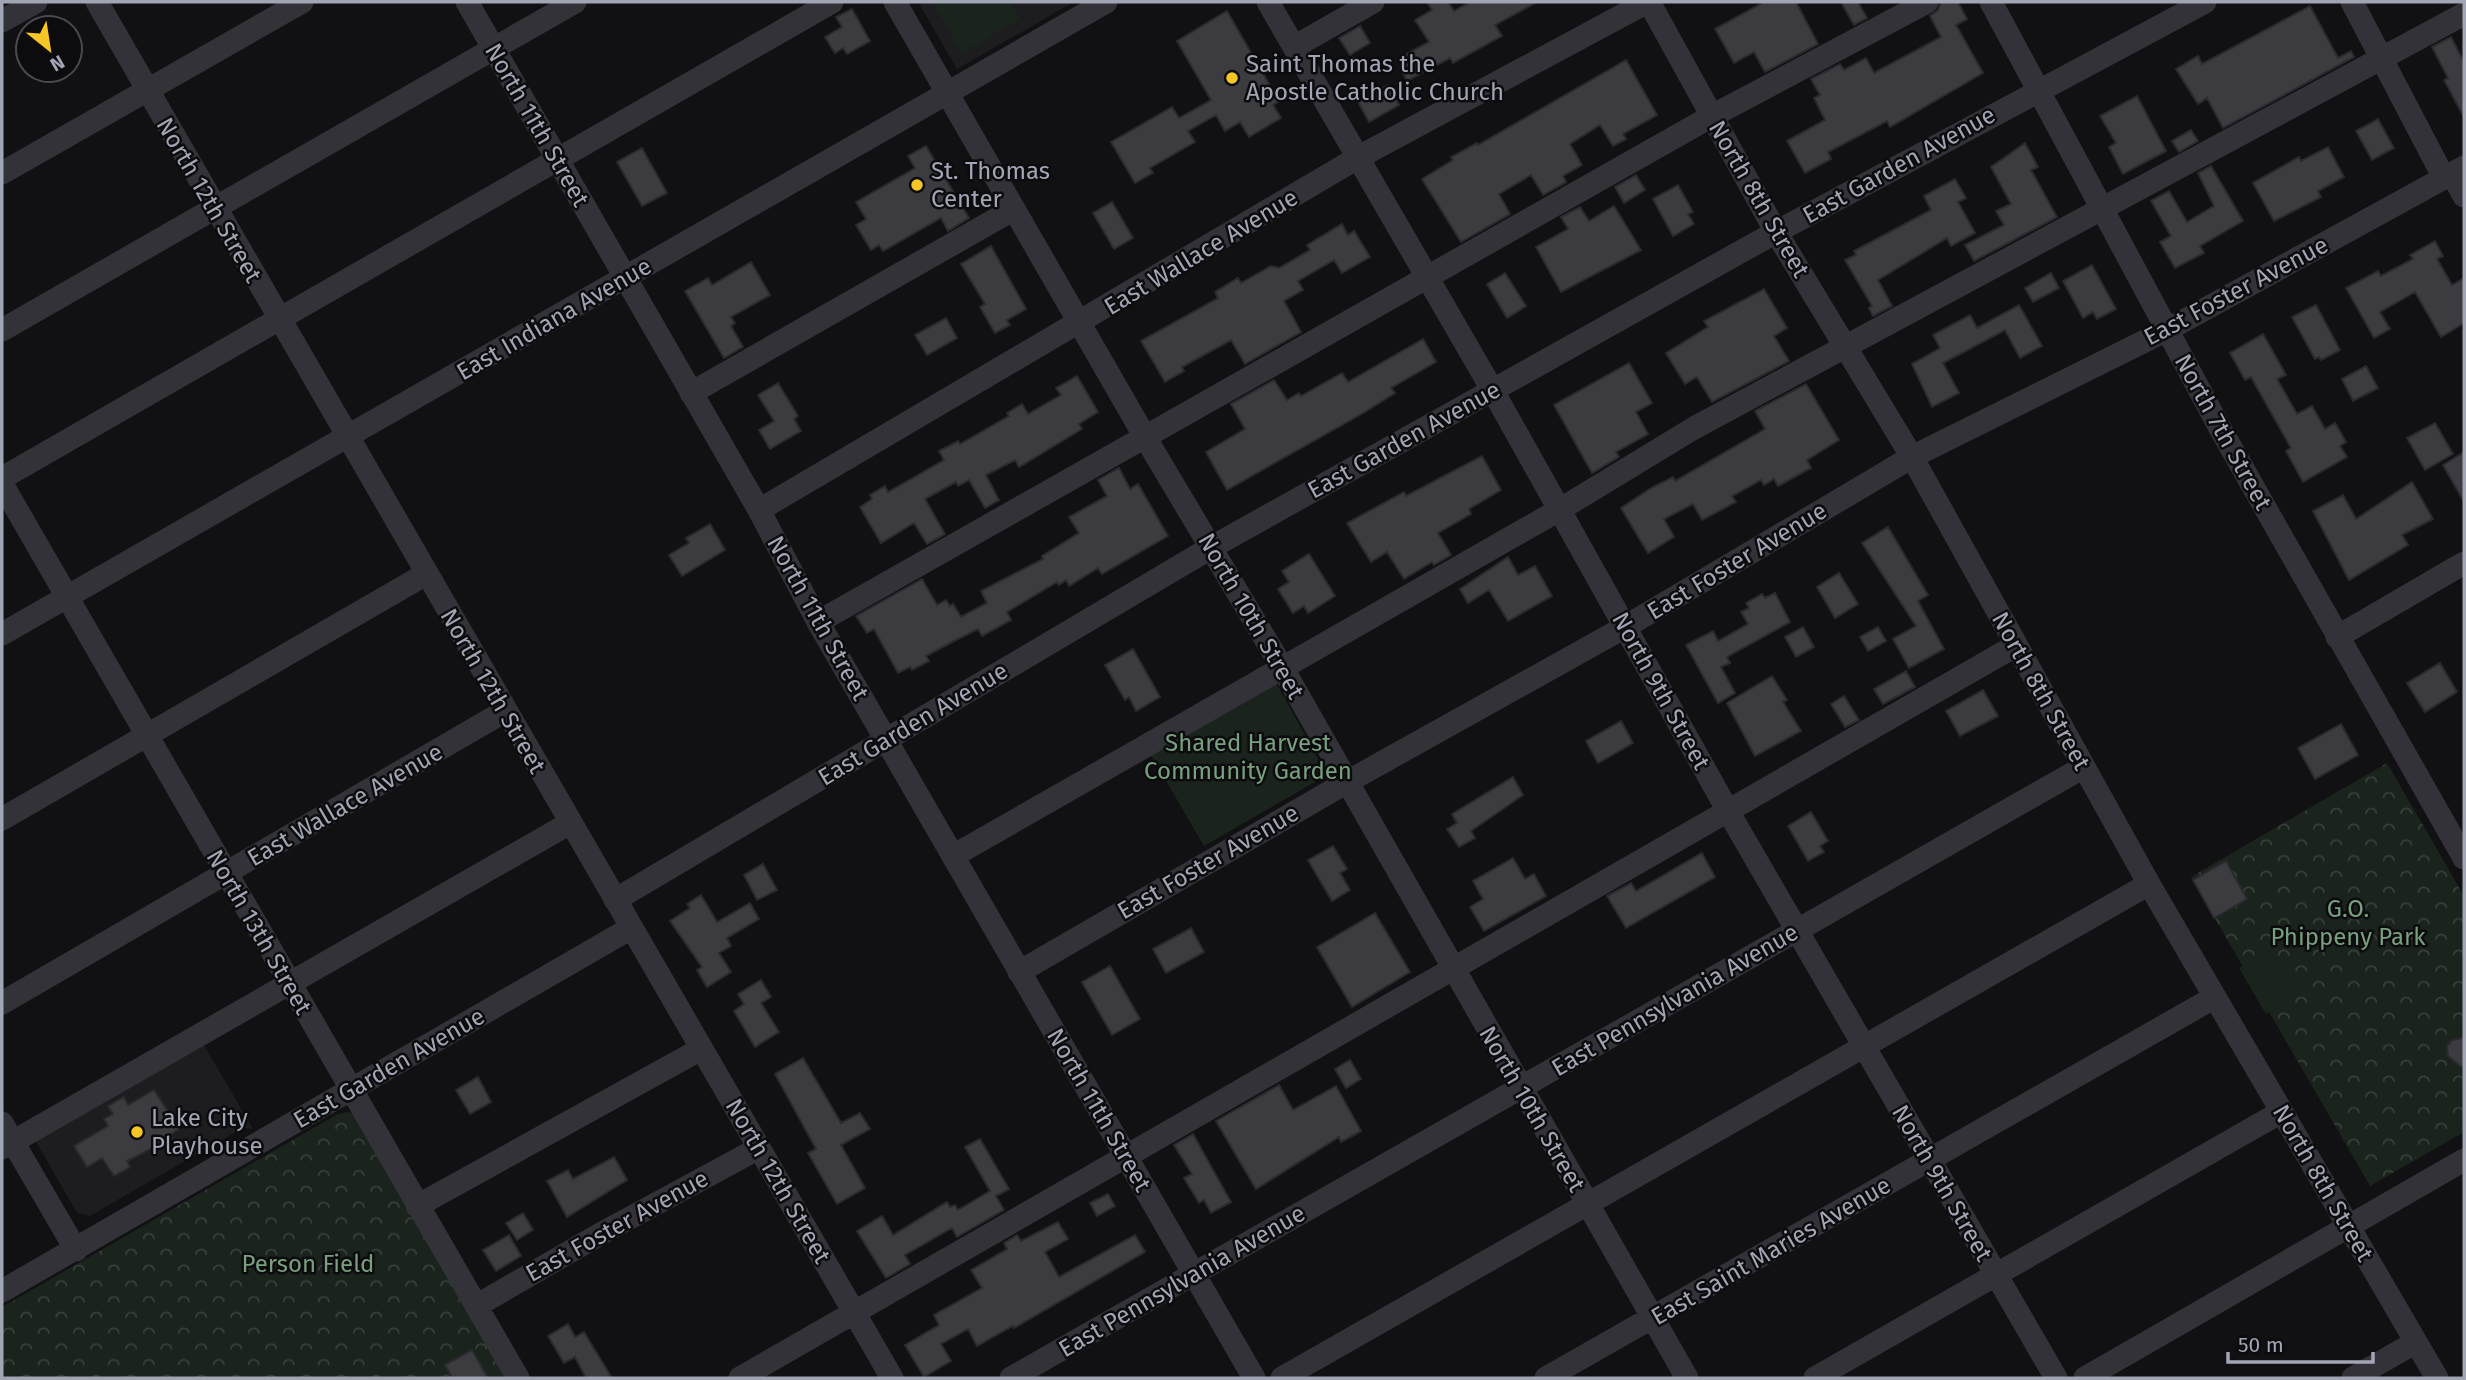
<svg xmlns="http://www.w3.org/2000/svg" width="2466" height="1380" viewBox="0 0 2466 1380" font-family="'Fira Sans',sans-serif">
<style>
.built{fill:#1d1d20}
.forest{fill:url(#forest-crowns)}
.garden{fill:#1b231d}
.building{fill:#3b3b40;stroke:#2b2b2f;stroke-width:2}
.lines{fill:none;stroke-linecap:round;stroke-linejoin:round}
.minor{stroke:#323238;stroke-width:23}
.poi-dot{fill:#f6c526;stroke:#0c0c0e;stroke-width:2.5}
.labels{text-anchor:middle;stroke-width:5;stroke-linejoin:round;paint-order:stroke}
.poi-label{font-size:24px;fill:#a2a6b4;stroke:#0c0c0e;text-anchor:start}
.street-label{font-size:24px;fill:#a2a6b4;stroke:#0c0c0e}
.park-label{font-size:24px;fill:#78a07f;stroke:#0c0c0e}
</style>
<defs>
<pattern id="forest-crowns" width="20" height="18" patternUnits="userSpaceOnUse" patternTransform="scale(1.75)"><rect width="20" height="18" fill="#1b231d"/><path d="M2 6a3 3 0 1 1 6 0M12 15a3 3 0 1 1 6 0" fill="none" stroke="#39403b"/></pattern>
</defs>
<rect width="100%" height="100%" fill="#111113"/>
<!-- built -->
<path class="built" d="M918 2H1074L957 69Z
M201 1040 253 1129 242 1128 90 1216 77 1213 34 1138Z"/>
<!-- forest -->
<path class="forest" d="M2387 763 2464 896V1132L2370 1186 2191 877Z
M348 1112 354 1114 506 1378H2V1307L338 1114Z"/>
<!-- garden -->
<path class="garden" d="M932 2H1010L1020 19 962 53Z
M1274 679 1327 775 1204 846 1148 750Z
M2271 950 2297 996 2266 1014 2239 968Z"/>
<!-- building -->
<path class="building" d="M1427 2H1448L1454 11 1470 2H1537L1495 25 1502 36 1453 63 1450 58 1407 81 1400 68 1405 64 1401 57 1429 42 1415 20 1432 10Z
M1764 2H1796L1818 44 1765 72 1754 52 1734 63 1715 29Z
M1841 2H1858L1867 18 1854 25Z
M1941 2H1958L1967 19 1956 25 1983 73 1890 127 1887 121 1828 152 1831 159 1805 173 1787 141 1825 120 1814 98 1820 95 1811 79 1840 64 1844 70 1866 58 1874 73 1941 37 1930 16 1938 10Z
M2310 6 2338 58 2351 51 2354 57 2223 128 2207 98 2198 104 2176 69 2198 56 2202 64Z
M852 9 870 41 847 54 843 48 835 53 825 37 842 27 836 17Z
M1227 11 1279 101 1273 105 1281 118 1249 137 1240 122 1225 131 1216 115 1188 131 1195 142 1150 168 1153 173 1135 183 1111 142 1172 107 1179 118 1211 100 1177 41Z
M1360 26 1370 43 1350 55 1339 38Z
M2451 37 2464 62V117L2444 80 2448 78 2432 47Z
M1626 60 1657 115 1623 134 1626 139 1613 146 1600 125 1570 144 1582 165 1563 176 1566 182 1543 195 1531 175 1499 194 1510 214 1461 242 1422 179 1453 160 1451 157 1477 143 1478 145Z
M1388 85 1399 105 1369 122 1358 102Z
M2137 96 2166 151 2123 174 2109 147 2116 143 2100 116Z
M2378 119 2394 148 2372 160 2356 131Z
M2191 130 2198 141 2179 152 2172 141Z
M2025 143 2038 167 2031 170 2057 217 1974 261 1965 245 2004 225 1996 211 2011 204 1991 167Z
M926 146 969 218 948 231 941 218 883 251 879 245 871 250 856 225 866 219 856 202 915 168 908 156Z
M2328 147 2344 177 2318 191 2321 197 2274 221 2253 183 2299 157 2301 161Z
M642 148 667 193 642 206 617 162Z
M2211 166 2243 221 2200 246 2204 253 2175 268 2160 242 2171 236 2151 201 2169 191 2187 222 2214 206 2198 173Z
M1636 175 1645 190 1624 203 1615 187Z
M1955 179 1966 198 1958 202 1975 233 1951 246 1947 238 1878 280 1892 306 1873 316 1869 308 1872 306 1845 260 1856 255 1854 251 1931 210 1924 196Z
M1678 185 1693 212 1688 214 1694 224 1673 236 1653 199Z
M1112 202 1133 238 1114 249 1093 213Z
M1614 206 1641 250 1561 292 1536 247 1568 229 1561 217 1580 207 1589 221Z
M1342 224 1348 235 1354 231 1370 257 1342 273 1334 260 1298 281 1303 290 1284 301 1301 332 1245 364 1231 340 1182 367 1184 371 1165 382 1141 341 1218 298 1215 292 1238 278 1241 283 1271 266 1279 268 1310 250 1307 245Z
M2435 241 2443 256 2437 259 2452 285 2464 278V323L2441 337 2415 292 2380 312 2390 329 2374 338 2346 288 2378 271 2381 276 2413 259 2410 255Z
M991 246 1026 309 1007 320 1010 325 995 333 980 307 985 304 961 264Z
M751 262 770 295 731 317 735 323 731 326 743 347 724 358 685 291 708 278 712 285Z
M2092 265 2116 309 2097 319 2093 312 2083 318 2063 281Z
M1505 273 1526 306 1507 318 1487 284Z
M2051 273 2059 288 2033 302 2025 288Z
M1764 289 1787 328 1774 336 1789 361 1712 402 1697 377 1685 384 1666 353 1708 327 1704 321Z
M2019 305 2042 346 2020 358 2005 330 1943 363 1959 393 1932 407 1912 364 1940 348 1933 335 1970 315 1977 328Z
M2316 305 2340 350 2321 360 2319 357 2315 359 2292 317Z
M946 318 957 338 927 355 915 335Z
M2263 334 2286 375 2277 379 2297 414 2312 406 2325 429 2335 423 2346 442 2340 446 2347 457 2303 482 2286 451 2291 448 2251 377 2245 380 2230 353Z
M1423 339 1436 362 1391 388 1395 393 1365 412 1227 490 1206 452 1245 429 1231 404 1274 380 1287 400 1299 393 1301 396 1342 373 1348 382Z
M1629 363 1652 403 1636 412 1648 434 1616 452 1619 457 1592 473 1554 405Z
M2366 366 2378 388 2353 401 2342 379Z
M1077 376 1098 412 1079 424 1082 429 1019 467 1015 460 986 475 999 500 985 508 969 480 958 486 956 482 925 499 945 534 927 544 914 523 881 543 860 507 872 499 870 495 885 486 888 492 944 460 939 451 958 441 960 444 1009 416 1007 413 1022 404 1028 414 1061 395 1056 388Z
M778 383 798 416 794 419 801 431 770 449 759 430 774 421 758 395Z
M1806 384 1839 440 1807 460 1811 468 1778 486 1774 479 1764 485 1761 480 1732 496 1736 502 1702 520 1693 504 1664 519 1674 537 1648 553 1621 508 1651 488 1673 477 1675 481 1765 429 1755 411Z
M2435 423 2453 454 2425 470 2407 438Z
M2464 452V502L2443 465Z
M1482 456 1501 490 1469 509 1471 514 1438 533 1451 555 1434 565 1432 562 1404 579 1387 552 1371 562 1347 523 1404 492 1406 496Z
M1119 468 1130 489 1138 484 1168 536 1102 574 1098 568 1069 586 1066 580 1059 585 1057 582 1007 612 1011 620 982 636 978 629 954 641 926 656 929 661 912 670 910 667 898 673 874 629 867 633 856 616 922 579 937 605 946 600 950 606 953 604 961 617 987 603 981 591 1043 559 1042 556 1079 533 1069 517 1107 496 1098 480Z
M2412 482 2433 519 2402 535 2408 545 2349 580 2313 511 2343 495 2356 519Z
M710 524 725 550 682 576 669 555 689 543 686 538Z
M1888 527 1928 595 1918 601 1944 649 1909 668 1893 639 1916 626 1862 543Z
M1309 554 1335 596 1308 613 1304 606 1293 613 1278 589 1289 582 1282 571Z
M1508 557 1518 575 1535 566 1552 596 1508 621 1489 590 1468 603 1460 589Z
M1839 573 1858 604 1835 618 1817 587Z
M1775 593 1790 622 1727 657 1730 663 1721 667 1735 693 1718 703 1686 645 1713 631 1718 641 1748 624 1741 612 1749 608 1746 603 1762 594 1765 598Z
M1803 627 1814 647 1796 657 1785 637Z
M1878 627 1886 641 1868 651 1860 637Z
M1133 649 1160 697 1136 711 1129 697 1125 700 1105 665Z
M2440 663 2457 692 2425 712 2407 683Z
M1906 671 1915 687 1883 704 1874 689Z
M1772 676 1787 700 1783 702 1801 731 1755 756 1727 703Z
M1983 690 1998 716 1960 736 1946 711Z
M1844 696 1859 720 1845 727 1831 704Z
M1621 721 1633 743 1598 763 1586 741Z
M2341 724 2358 755 2315 779 2298 748Z
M1513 777 1523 795 1471 831 1475 838 1459 847 1447 829 1457 823 1452 814Z
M1811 812 1828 841 1820 846 1824 852 1808 861 1788 826Z
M1333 846 1347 869 1340 873 1350 890 1332 901 1308 860Z
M1702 853 1715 877 1626 928 1607 896 1631 883 1636 891Z
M1513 858 1525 879 1534 874 1546 896 1484 931 1470 907 1483 899 1473 881Z
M2226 861 2247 899 2214 918 2193 880Z
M763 864 777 890 757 900 744 875Z
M701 895 717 922 750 903 759 919 727 938 731 946 719 953 731 972 707 987 697 970 702 967 670 921 690 908 687 904Z
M1375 913 1410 972 1352 1007 1317 947Z
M1191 928 1204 952 1166 973 1153 949Z
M1110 966 1140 1019 1112 1035 1082 982Z
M761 980 771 997 761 1003 779 1032 755 1047 734 1011 744 1004 738 994Z
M2464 1038V1069L2448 1056 2447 1046 2452 1040Z
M803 1058 841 1123 860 1113 870 1129 841 1145 865 1188 837 1204 808 1153 816 1149 775 1074Z
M1350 1060 1361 1079 1346 1088 1335 1069Z
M478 1077 491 1102 470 1114 456 1090Z
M1279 1085 1293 1110 1336 1086 1361 1131 1341 1142 1339 1137 1256 1189 1216 1121Z
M154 1090 179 1129 170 1135 172 1138 127 1161 130 1167 114 1176 102 1158 87 1167 74 1146 108 1126 104 1119 113 1114 108 1106 124 1097 128 1105Z
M1193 1134 1231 1202 1211 1213 1204 1200 1199 1203 1184 1178 1192 1174 1174 1145Z
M980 1139 1009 1189 996 1196 1004 1210 957 1237 952 1228 905 1255 910 1264 886 1278 857 1231 882 1216 893 1235 947 1202 950 1207 955 1205 958 1210 990 1191 965 1147Z
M614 1157 627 1180 567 1217 547 1181 568 1170 573 1179Z
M1108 1194 1115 1206 1097 1216 1090 1203Z
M523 1213 533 1230 517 1240 506 1223Z
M1058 1222 1068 1239 1045 1252 1059 1277 1135 1235 1145 1252 1014 1328 1013 1326 977 1346 968 1329 941 1344 951 1361 924 1377 905 1345 939 1325 934 1315 982 1288 971 1270 1007 1249 1004 1243 1017 1235 1021 1241Z
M509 1235 521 1256 496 1271 483 1250Z
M568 1324 575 1337 584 1332 612 1378H586L575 1357 564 1363 548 1336Z
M472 1350 488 1378H452L445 1365Z"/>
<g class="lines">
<!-- minor -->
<path class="minor" d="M97 2 892 1378
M467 2 759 510 818 622 1254 1378
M895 2 1145 437 1282 667 1687 1378
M1268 2 1493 391 1728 811 2056 1378
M1649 2 1776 232 1912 457 2149 884 2437 1378
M1991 2 2221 430 2464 858
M2352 2 2444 178
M2 21 36 2
M1294 47 1373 2
M2 173 302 2
M2452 174 2464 196
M2 330 575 2
M691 393 1014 209
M2 478 832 2
M2 484 518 1378
M759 510 1359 157 1647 2
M818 622 1712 116 1927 2
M2 634 1106 2
M2337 637 2464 563
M2 819 426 574
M953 856 1559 510 1694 428 2464 14
M615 900 1212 547 1776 232 2205 2
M1019 972 1347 782 1625 627 1912 457 2167 330 2464 167
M2 1003 505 711
M2 1123 76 1250
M2 1148 570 823
M417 1206 701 1049
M2 1291 631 928
M476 1306 604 1232 759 1148
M740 1378 2015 646
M1011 1378 2082 768
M1282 1378 2149 884
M1546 1378 2215 997
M1815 1378 2281 1112
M2085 1378 2464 1160
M2353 1378 2416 1342"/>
</g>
<!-- markers -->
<g class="poi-dot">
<circle cx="1232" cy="78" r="7"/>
<circle cx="917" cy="185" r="7"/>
<circle cx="137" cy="1132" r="7"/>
</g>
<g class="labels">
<!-- poi labels -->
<g class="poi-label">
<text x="1246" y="72">Saint Thomas the<tspan x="1246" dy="28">Apostle Catholic Church</tspan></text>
<text x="931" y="179">St. Thomas<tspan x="931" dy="28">Center</tspan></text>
<text x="151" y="1126">Lake City<tspan x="151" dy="28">Playhouse</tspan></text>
</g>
<!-- street labels -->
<g class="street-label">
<text transform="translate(537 125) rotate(60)" y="8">North 11th Street</text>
<text transform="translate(1899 165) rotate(-29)" y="8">East Garden Avenue</text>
<text transform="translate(1759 199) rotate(60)" y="8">North 8th Street</text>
<text transform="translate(209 200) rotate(60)" y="8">North 12th Street</text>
<text transform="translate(1201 252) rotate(-31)" y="8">East Wallace Avenue</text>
<text transform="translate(2236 291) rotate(-28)" y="8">East Foster Avenue</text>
<text transform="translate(554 319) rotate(-30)" y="8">East Indiana Avenue</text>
<text transform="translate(2223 432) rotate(61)" y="8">North 7th Street</text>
<text transform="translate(1404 440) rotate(-29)" y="8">East Garden Avenue</text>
<text transform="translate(1737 561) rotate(-31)" y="8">East Foster Avenue</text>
<text transform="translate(1251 616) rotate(60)" y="8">North 10th Street</text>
<text transform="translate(818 618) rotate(61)" y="8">North 11th Street</text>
<text transform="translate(493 691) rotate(60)" y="8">North 12th Street</text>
<text transform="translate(1661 691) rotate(61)" y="8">North 9th Street</text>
<text transform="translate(2041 691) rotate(61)" y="8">North 8th Street</text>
<text transform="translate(913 724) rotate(-31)" y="8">East Garden Avenue</text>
<text transform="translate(345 805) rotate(-30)" y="8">East Wallace Avenue</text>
<text transform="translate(1208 862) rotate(-30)" y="8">East Foster Avenue</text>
<text transform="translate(259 932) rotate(60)" y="8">North 13th Street</text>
<text transform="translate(1675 1000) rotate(-30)" y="8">East Pennsylvania Avenue</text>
<text transform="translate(389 1068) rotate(-30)" y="8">East Garden Avenue</text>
<text transform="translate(1532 1109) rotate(60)" y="8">North 10th Street</text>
<text transform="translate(1099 1110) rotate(60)" y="8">North 11th Street</text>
<text transform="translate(778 1181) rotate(60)" y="8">North 12th Street</text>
<text transform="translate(1942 1183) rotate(60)" y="8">North 9th Street</text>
<text transform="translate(2323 1183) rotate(60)" y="8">North 8th Street</text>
<text transform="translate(617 1226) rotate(-29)" y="8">East Foster Avenue</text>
<text transform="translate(1771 1251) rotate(-30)" y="8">East Saint Maries Avenue</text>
<text transform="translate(1182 1281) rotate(-30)" y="8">East Pennsylvania Avenue</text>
</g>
<!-- park labels -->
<g class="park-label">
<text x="1248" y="751">Shared Harvest<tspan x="1248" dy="28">Community Garden</tspan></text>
<text x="2348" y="917">G.O.<tspan x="2348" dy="28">Phippeny Park</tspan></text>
<text x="308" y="1272">Person Field</text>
</g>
</g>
<!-- border -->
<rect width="2466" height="1380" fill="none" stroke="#a2a6b4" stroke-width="7"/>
<!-- north arrow -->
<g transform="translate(49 49) rotate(150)"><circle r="33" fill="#0c0c0e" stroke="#484a50" stroke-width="2"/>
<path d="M0-5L12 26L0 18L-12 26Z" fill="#f6c526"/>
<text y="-10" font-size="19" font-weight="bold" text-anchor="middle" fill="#a2a6b4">N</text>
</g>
<!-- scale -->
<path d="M2228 1352v10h145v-10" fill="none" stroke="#a2a6b4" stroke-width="3.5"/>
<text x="2238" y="1352" font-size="21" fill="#a2a6b4" stroke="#0c0c0e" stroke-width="5" paint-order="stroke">50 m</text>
</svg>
